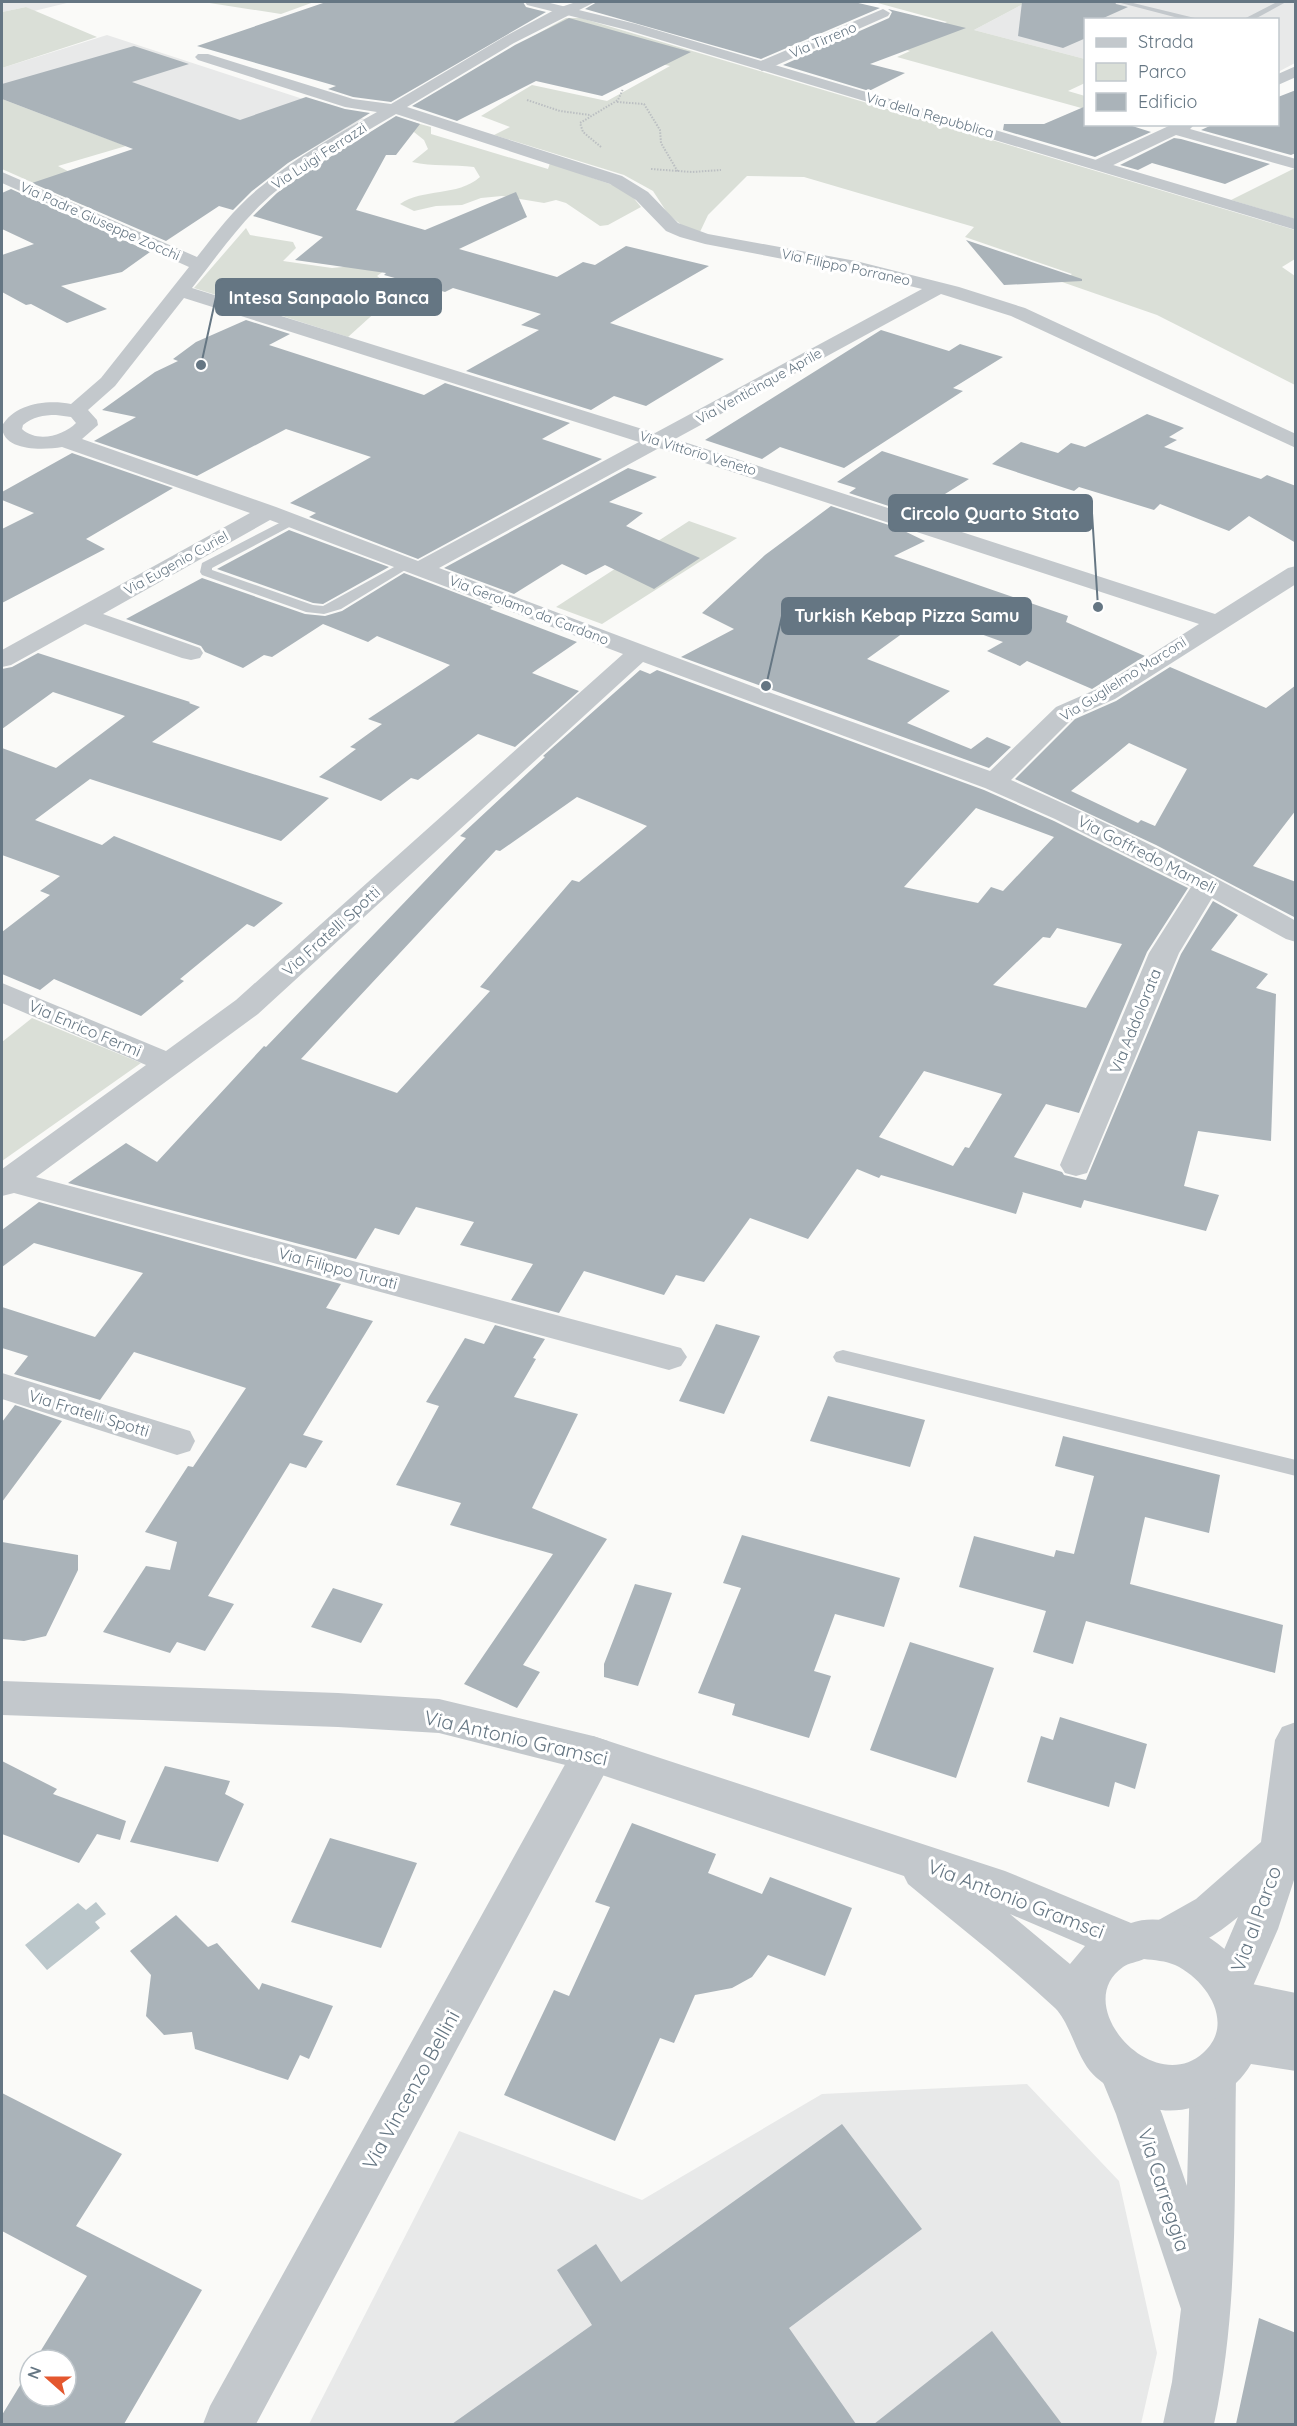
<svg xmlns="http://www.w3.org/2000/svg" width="1297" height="2426" viewBox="0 0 1297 2426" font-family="Quicksand,sans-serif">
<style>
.built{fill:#e8e9e9}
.green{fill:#dadfd7}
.water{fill:#bbc7cb}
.building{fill:#aab3b9;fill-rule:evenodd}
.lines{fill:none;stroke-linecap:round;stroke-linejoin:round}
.path{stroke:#bbbfc2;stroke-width:2;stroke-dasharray:1.5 1.5;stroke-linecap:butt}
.service{fill:#c3c8cc;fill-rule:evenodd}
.minor{fill:#c3c8cc;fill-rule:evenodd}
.tertiary{fill:#c3c8cc;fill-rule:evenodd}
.labels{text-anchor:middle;stroke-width:6;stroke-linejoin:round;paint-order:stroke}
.far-street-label{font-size:14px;fill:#657683;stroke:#fff}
.street-label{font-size:16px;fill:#657683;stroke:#fff}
.near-street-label{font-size:20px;fill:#657683;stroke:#fff}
.leader{fill:none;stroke:#657683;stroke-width:2}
.callout-dot{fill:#657683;stroke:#fff;stroke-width:2}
.callout{fill:#657683;stroke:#657683;stroke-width:2}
.callout-label{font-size:18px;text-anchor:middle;font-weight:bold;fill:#fff}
</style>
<rect width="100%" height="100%" fill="#fafaf8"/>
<!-- built -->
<path class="built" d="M2 2H71L34 11 26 7 2 12Z
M1027 2H1295V63L1278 72V20H1086L1085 59 974 30Z
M107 35 364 119 285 164 221 169 126 146 2 99V68Z
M1027 2084 1119 2181 1157 2353 1141 2424H309L459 2131 642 2200 822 2094Z"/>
<!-- green -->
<path class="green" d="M203 2H314L281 14Z
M874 2H1027L974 30 1085 59V83L1068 91 1085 96V109L897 57 910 51 893 46 947 22Z
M26 7 97 37 2 68V12Z
M566 18H581L1295 230V259L1282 267 1295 276V385L1157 315 1062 282 1072 274 965 237 974 227 804 177 747 176 708 215 699 234 684 227 668 214 653 191 624 175 494 135 510 127 481 116 532 85 607 101 670 66 588 46 530 38Z
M2 99 126 146 58 166 112 194 83 205 2 169Z
M395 117 431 127V134L548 169 550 163 627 190 641 207 608 225 600 226 566 203 556 200 544 203 502 196 481 198 462 205 436 206 414 211 400 204C423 188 457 197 480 177L474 167C453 164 433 167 412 162L428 149 424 140Z
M1295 168V219L1231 200Z
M246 228 250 235 293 242 296 248 283 261 332 268 396 262 377 276 393 288 424 295 429 299 421 307 379 309 348 337 194 288Z
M689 521 737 538 602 624 556 607Z
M32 1018 141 1063 2 1161V1042Z"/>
<!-- water -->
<path class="water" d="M96 1902 106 1914 95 1922 100 1928 47 1970 25 1945 78 1903 86 1910Z"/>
<!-- building -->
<path class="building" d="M326 2H523L526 7 546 12 391 102 353 97 328 89 336 86 197 46Z
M597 2H854L880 8 761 59 585 9Z
M1022 2H1115L1116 4 1128 7 1099 20H1086V38L1063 48 1018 36Z
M888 9 966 28 870 64 905 73 869 91 783 65 889 18 892 12Z
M569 18 691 52 602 96 536 81 457 121 412 106 515 45Z
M134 46 189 64 132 82 240 120 306 97 345 109 370 113 288 163 252 191 233 210 219 206 166 241 32 183 133 149 2 99V84Z
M1296 90V153L1291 155 1201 130 1214 124H1278V97Z
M1086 106V124H1126L1151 132 1095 157 1003 130 1004 124H1044Z
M396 116 420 124 396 155H386L356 210 425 230 516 192 527 217 459 249 557 277 583 262 595 265 626 246 709 266 610 323 724 359 646 406 614 396 591 410 466 371 539 330 521 325 541 314 453 288 445 292 384 275 386 273 295 260 323 237 253 216 277 193 306 172Z
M1174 138 1181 139 1270 164 1225 184 1152 163 1138 170 1120 165Z
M11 189 150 252 122 272 61 286 107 309 67 323 31 304 26 305 2 292V255L34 244 2 229V193Z
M966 240 1082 279V281L1004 285Z
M246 320 290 334 269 345 424 395 445 383 570 423 542 439 602 459 418 559 309 517 316 513 290 503 371 457 286 429 197 476 94 441 136 417 102 410 155 372 178 361 173 359 196 342Z
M881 330 949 351 960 344 1003 357 953 388 963 391 844 468 780 447 762 459 705 440Z
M1147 414 1184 428 1169 437 1177 440 1164 447 1261 479 1267 475 1296 486V543L1249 516 1229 531 1160 504 1154 510 1079 487 1074 491 992 464 1021 442 1058 453 1071 443 1085 447Z
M882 451 969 479 913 514 849 493 856 488 837 482Z
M72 453 173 488 86 539 105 549 2 603V529L34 513 2 500V492Z
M628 468 657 477 609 502 643 513 626 526 700 558 654 589 605 565 586 575 562 564 514 594 444 568Z
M831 506 898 528 925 541 894 556 1068 616 1066 622 1145 656 1092 689 1027 661 1020 666 987 651 1003 642 928 615 867 659 950 691 907 723 971 749 987 737 1011 747 989 768 681 657 734 629 702 613 765 555Z
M289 530 389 567 323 604 313 603 217 569Z
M404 573 493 607 490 609 577 642 532 673 579 691 515 747 478 734 418 780 411 778 381 801 319 777 356 749 350 747 382 724 368 719 450 665 377 636 368 642 323 624 272 657 264 655 243 668 205 652 201 646 126 619 202 578 305 614 325 616 342 611Z
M38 653 190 702 189 703 200 707 152 742 329 798 281 841 90 779 35 820 102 845 114 836 283 903 254 927 247 924 180 979 184 981 141 1016 54 979 40 990 2 974V932L50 895 40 891 60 876 2 855V748L56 768 125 716 53 692 2 729V669L12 667Z
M1170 667 1266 708 1296 685V810L1253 866 1296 882V918L1156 845 1015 779 1075 719 1116 701ZM1129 743 1187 769 1155 826 1141 820 1138 823 1071 791Z
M640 670 650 674 657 670 984 790 1054 821 1188 888 1147 952 1079 1113 1046 1104 1014 1157 1062 1172 1064 1175 1086 1180 1181 954 1213 901 1238 915 1211 950 1268 974 1256 988 1276 994 1271 1141 1198 1131 1184 1186 1219 1195 1206 1231 1084 1200 1081 1208 1022 1192 1023 1193 1016 1214 881 1175 879 1178 857 1169 808 1239 750 1218 704 1282 676 1275 664 1295 584 1271 559 1313 511 1300 533 1264 460 1245 474 1222 416 1207 399 1235 375 1228 356 1259 68 1183 126 1143 157 1162 264 1046 266 1047 466 838 460 836 545 757 543 756ZM577 797 647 826 579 882 572 880 480 987 490 991 397 1093 301 1059 496 850 500 851ZM976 808 1054 837 1003 891 991 887 978 903 904 887ZM1057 928 1122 944 1086 1008 993 985 1043 937 1050 938ZM924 1071 1002 1094 969 1148 965 1147 953 1166 879 1137Z
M39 1202 341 1284 326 1308 373 1321 303 1435 323 1441 306 1468 290 1463 208 1596 234 1604 205 1651 177 1642 170 1653 103 1632 146 1566 170 1570 177 1542 145 1532 188 1466 193 1467 246 1388 134 1352 100 1400 14 1374 28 1356 2 1348V1307L95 1337 143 1273 34 1243 2 1267V1230Z
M716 1324 760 1336 724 1414 679 1401Z
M495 1325 545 1339 533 1358 536 1359 514 1397 578 1414 532 1508 607 1539 523 1665 540 1672 517 1708 464 1684 553 1554 450 1525 461 1503 396 1485 439 1406 426 1402 465 1338 484 1344Z
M828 1396 925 1420 910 1467 810 1441Z
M15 1405 62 1421 2 1502V1422Z
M1063 1436 1220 1475 1209 1533 1145 1517 1130 1584 1283 1625 1275 1673 1086 1621 1073 1664 1033 1652 1046 1611 959 1587 974 1536 1054 1557 1056 1550 1074 1554 1094 1476 1055 1466Z
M742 1535 900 1578 884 1627 835 1614 814 1671 831 1676 809 1738 732 1715 735 1704 698 1693 741 1588 723 1583Z
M2 1542 78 1555V1570L46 1636 24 1641 2 1639Z
M635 1584 672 1593 638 1686 604 1677V1664Z
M333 1588 383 1604 361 1643 311 1627Z
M910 1642 994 1668 956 1778 870 1750Z
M1060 1717 1147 1744 1135 1789 1115 1782 1109 1807 1027 1782 1041 1736 1053 1740Z
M2 1761 57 1789 53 1794 126 1821 120 1840 97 1834 79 1863 2 1834Z
M165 1766 230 1781 225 1794 244 1804 218 1862 130 1842Z
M632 1823 716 1854 708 1873 762 1894 770 1877 852 1908 825 1976 768 1955 752 1977 732 1988 695 1995 674 2043 660 2038 615 2141 504 2095 554 1990 569 1996 610 1907 595 1902Z
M330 1838 417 1863 381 1948 291 1922Z
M176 1915 208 1947 217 1943 259 1990 262 1983 333 2006 309 2059 300 2055 288 2080 195 2049 192 2032 164 2035 146 2016 151 1975 130 1951Z
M2 2093 122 2154 76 2226 202 2290 124 2424H2V2415L30 2369V2396H66V2360H35L87 2276 2 2231Z
M842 2124 922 2229 789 2328 856 2424H452L592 2325 557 2270 596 2244 621 2282Z
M1259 2318 1296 2333V2424H1236Z
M992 2331 1062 2424H874Z"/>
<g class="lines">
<!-- path -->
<path class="path" d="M527 100 560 111 590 115
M617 102 644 104 660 130 661 143 678 172
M601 147 583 132 580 123 618 100 623 89
M651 169 692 172 721 170"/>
<!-- service -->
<path class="service" d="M1117 2H1129L1203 20H1186Z
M1277 2H1286L1253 20H1242Z
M291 517 295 518V524L212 568V570L313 605 323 606 405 561H413L415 564 341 609 324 614 306 612 202 575 200 572 202 563Z
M843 1350 1296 1460V1476L836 1362 833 1357 836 1352Z"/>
<!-- minor -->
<path class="minor" d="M576 2H595L514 43 407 107 622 176 648 192 678 223 708 234 856 261 959 287 1025 308 1296 434V448L1011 316 941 294 675 439 1215 614 1288 568 1296 566V584L1115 699 1074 717 1011 780C1108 822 1203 870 1296 921V942L1286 939 1212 898 1179 953 1087 1173 1076 1176 1065 1173 1060 1165 1149 953 1191 887 1055 819 985 788 643 662 258 1014 36 1177 681 1348 687 1357 681 1366 669 1370 14 1193 2 1196V1169L146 1065 2 1003V983L166 1051 236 1000 623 654 270 520 103 614 200 648 203 653 200 658 191 660 182 658 85 624 11 665 2 667V650L250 513 62 447C44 450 2 452 2 426 14 404 47 399 71 404L101 378 189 267 2 183V172L197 257C217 231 237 205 263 185 297 156 338 134 377 112L345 107 198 60 195 57 198 54H208L353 99 391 104 504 37 558 8ZM396 114 610 184 636 200 666 231 680 237 705 244 856 273 922 289 655 433 192 288C218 255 243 218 276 191 313 162 355 138 396 114ZM184 298 639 442 418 561 276 507 82 439 98 425 97 420 88 410 115 386ZM56 415 71 417 76 423C63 436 37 443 22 429L23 425C33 417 43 415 56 415ZM659 448 1199 624 1097 689 1056 707 990 771 757 688 439 568Z
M883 9 890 13 888 16 768 69 762 71 754 66 756 63Z
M1296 66V77L1278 85V74Z
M1173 124H1195L1190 129 1296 159V169L1176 135 1105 169H1093L1090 165 1093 161Z
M2 1373 190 1431 195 1441 190 1451 177 1455 2 1399Z
M1296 1722V1874L1278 1929 1246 2002 1230 2008 1214 2002 1208 1987 1238 1917C1217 1935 1190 1950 1164 1960L1148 1954 1142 1940 1148 1926 1196 1899 1261 1842 1275 1740 1282 1727Z
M593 1736 608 1741 614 1754 608 1767 256 2424H203L210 2406 578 1741Z
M1121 2048 1137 2054 1162 2114 1187 2186 1190 2076 1197 2060 1213 2054 1229 2060 1236 2076C1234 2192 1239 2310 1214 2424H1163L1172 2382 1181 2309 1116 2114 1098 2070 1105 2054Z"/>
<!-- tertiary -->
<path class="tertiary" d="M525 2H546L636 24 1296 219V230L627 30 527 5Z
M2 1681 338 1693 439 1699 593 1736 1005 1871 1131 1923C1174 1908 1234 1944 1252 1984L1296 1993V2071L1251 2064C1234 2094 1196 2114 1161 2110 1141 2107 1103 2087 1090 2071 1075 2052 1070 2023 1055 2008 1008 1964 957 1925 908 1884L904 1876 593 1772 439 1733 338 1727 2 1715ZM1010 1914 1085 1946 1070 1964ZM1144 1959C1154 1960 1166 1961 1175 1965 1207 1980 1236 2024 1203 2053 1153 2098 1069 2005 1123 1967 1128 1963 1138 1962 1144 1959Z"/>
</g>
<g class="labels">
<!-- far-street labels -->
<g class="far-street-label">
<text transform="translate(823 40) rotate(-23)" y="5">Via Tirreno</text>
<text transform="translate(930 115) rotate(16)" y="5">Via della Repubblica</text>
<text transform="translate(319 156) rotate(-33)" y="5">Via Luigi Ferrazzi</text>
<text transform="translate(100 221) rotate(24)" y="5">Via Padre Giuseppe Zocchi</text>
<text transform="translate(846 267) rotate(12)" y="5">Via Filippo Porraneo</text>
<text transform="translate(759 386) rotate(-29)" y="5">Via Venticinque Aprile</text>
<text transform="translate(698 453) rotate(17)" y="5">Via Vittorio Veneto</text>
<text transform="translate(176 563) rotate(-29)" y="5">Via Eugenio Curiel</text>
<text transform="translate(529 610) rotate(21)" y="5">Via Gerolamo da Cardano</text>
<text transform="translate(1123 679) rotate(-32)" y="5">Via Guglielmo Marconi</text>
</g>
<!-- street labels -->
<g class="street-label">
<text transform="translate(1147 854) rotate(27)" y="6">Via Goffredo Mameli</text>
<text transform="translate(331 931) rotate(-42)" y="6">Via Fratelli Spotti</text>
<text transform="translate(1135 1021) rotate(-68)" y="6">Via Addolorata</text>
<text transform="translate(85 1028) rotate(23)" y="6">Via Enrico Fermi</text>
<text transform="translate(338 1268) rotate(15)" y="6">Via Filippo Turati</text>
<text transform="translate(89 1413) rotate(17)" y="6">Via Fratelli Spotti</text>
</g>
<!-- near-street labels -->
<g class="near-street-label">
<text transform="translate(516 1738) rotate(13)" y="7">Via Antonio Gramsci</text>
<text transform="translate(1016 1899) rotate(21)" y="7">Via Antonio Gramsci</text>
<text transform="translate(1256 1919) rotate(-70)" y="7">Via al Parco</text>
<text transform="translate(411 2090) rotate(-61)" y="7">Via Vincenzo Bellini</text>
<text transform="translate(1164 2190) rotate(72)" y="7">Via Carreggia</text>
</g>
</g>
<!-- callouts -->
<path class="leader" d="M201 365L216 297M1098 607L1092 513M766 686L782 616"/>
<g class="callout-dot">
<circle cx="201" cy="365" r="6"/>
<circle cx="1098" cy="607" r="6"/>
<circle cx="766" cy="686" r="6"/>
</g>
<g class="callout">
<rect x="216" y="279" width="225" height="36" rx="6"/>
<rect x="889" y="495" width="203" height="36" rx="6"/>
<rect x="782" y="598" width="249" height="36" rx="6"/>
</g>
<g class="callout-label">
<text x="329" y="304">Intesa Sanpaolo Banca</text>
<text x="990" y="520">Circolo Quarto Stato</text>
<text x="907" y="622">Turkish Kebap Pizza Samu</text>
</g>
<!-- border -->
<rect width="1297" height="2426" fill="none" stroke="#657683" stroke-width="6"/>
<!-- legend -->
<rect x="1084" y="18" width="195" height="108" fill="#ffffff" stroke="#c1c8cd" stroke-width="1.5"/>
<rect x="1096" y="38" width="30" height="9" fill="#c3c8cc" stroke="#c1c8cd" stroke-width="1.5"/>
<text x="1138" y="48" font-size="18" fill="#657683">Strada</text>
<rect x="1096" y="63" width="30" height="18" fill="#dadfd7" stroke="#c1c8cd" stroke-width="1.5"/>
<text x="1138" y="78" font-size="18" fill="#657683">Parco</text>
<rect x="1096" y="93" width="30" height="18" fill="#aab3b9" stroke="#c1c8cd" stroke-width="1.5"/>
<text x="1138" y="108" font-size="18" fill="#657683">Edificio</text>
<!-- north arrow -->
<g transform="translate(48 2378) rotate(291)"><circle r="28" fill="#ffffff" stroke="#c1c8cd" stroke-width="1.5"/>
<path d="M0-4.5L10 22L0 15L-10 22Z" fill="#e4572e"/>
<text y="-9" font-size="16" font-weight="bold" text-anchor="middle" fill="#657683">N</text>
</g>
</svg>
